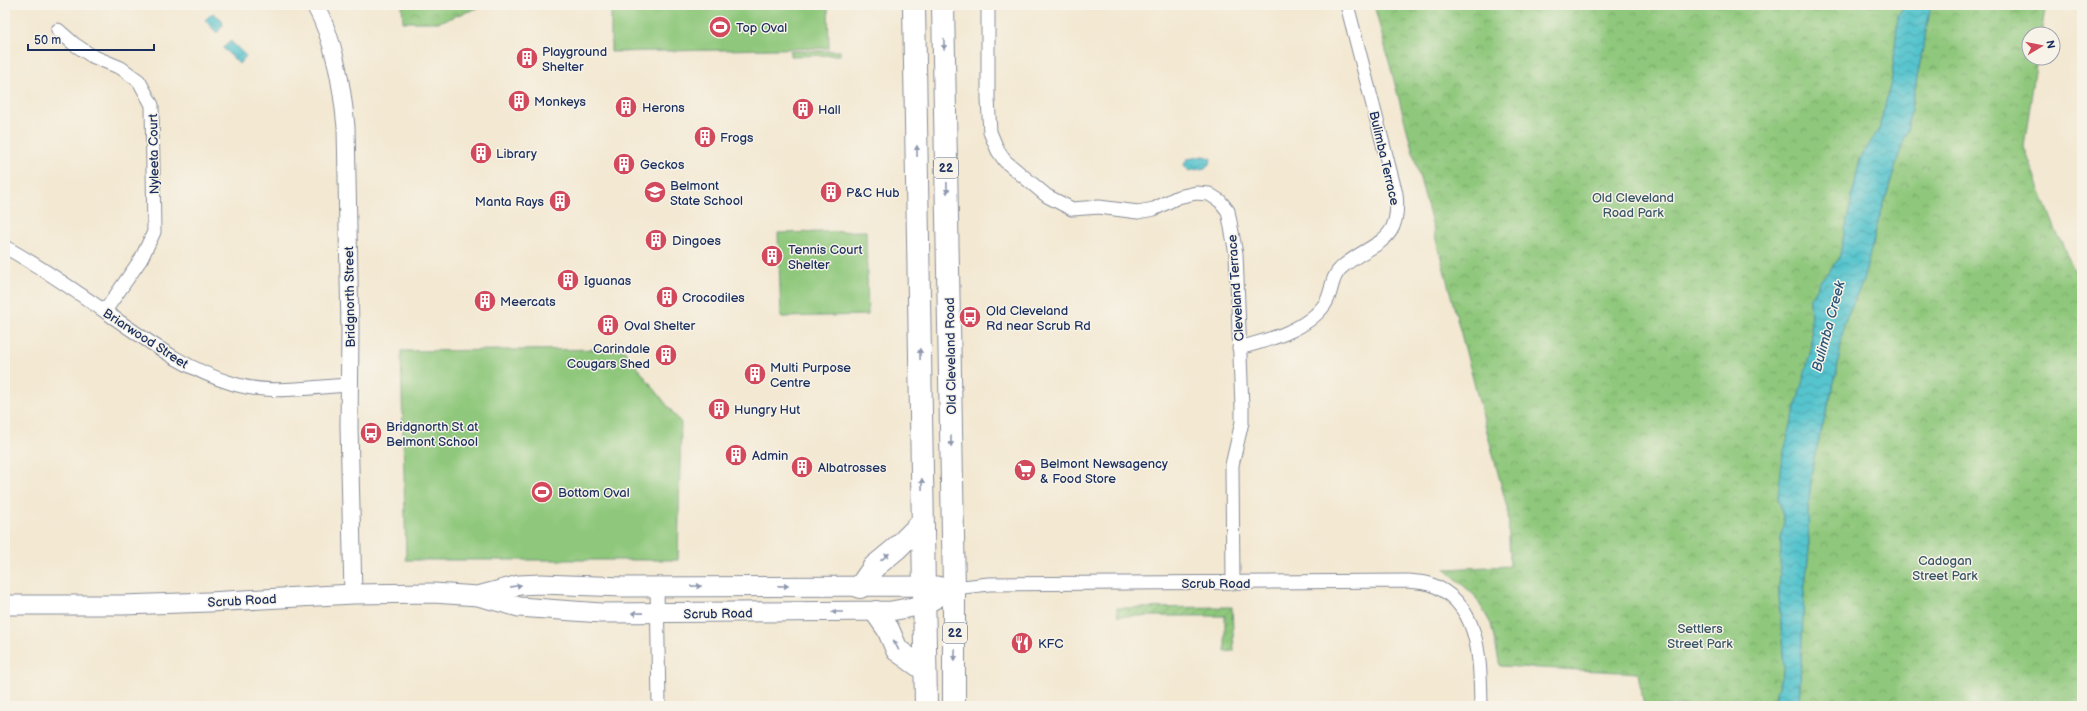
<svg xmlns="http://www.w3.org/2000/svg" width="2087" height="711" viewBox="0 0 2087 711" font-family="'Balsamiq Sans',sans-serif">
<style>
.grass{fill:#8fc87b;stroke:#557c6c}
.park{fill:url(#park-crowns);stroke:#557c6c}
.garden{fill:url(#garden-furrows);stroke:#557c6c}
.water{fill:url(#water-waves);stroke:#397a96}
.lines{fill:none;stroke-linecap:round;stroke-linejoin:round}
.minor-casing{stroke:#878c98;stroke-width:15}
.tertiary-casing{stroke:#878c98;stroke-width:19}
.secondary-casing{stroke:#878c98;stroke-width:21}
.trunk-casing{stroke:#878c98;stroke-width:24}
.minor{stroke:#fff;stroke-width:13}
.tertiary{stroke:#fff;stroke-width:17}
.secondary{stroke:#fff;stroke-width:19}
.trunk{stroke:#fff;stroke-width:22}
.oneway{fill:#8d97ae}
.labels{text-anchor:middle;stroke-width:3;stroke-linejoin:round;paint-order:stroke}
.shield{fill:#f7f3e8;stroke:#5d6a87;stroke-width:1}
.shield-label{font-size:12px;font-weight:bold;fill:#1b2f5e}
.poi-label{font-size:13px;fill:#1b2f5e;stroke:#f7f3e8;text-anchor:start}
.street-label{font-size:13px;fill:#1b2f5e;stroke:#f7f3e8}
.park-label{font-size:13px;fill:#385565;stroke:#f7f3e8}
.water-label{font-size:14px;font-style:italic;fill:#2a547a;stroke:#f7f3e8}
</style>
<defs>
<pattern id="park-crowns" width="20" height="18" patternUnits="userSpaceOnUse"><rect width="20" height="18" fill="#8fc87b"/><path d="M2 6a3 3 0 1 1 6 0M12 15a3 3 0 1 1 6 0" fill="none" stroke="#74a368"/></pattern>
<pattern id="garden-furrows" width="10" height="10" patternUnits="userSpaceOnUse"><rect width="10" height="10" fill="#8fc87b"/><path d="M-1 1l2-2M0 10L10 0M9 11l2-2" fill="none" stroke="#74a368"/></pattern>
<pattern id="water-waves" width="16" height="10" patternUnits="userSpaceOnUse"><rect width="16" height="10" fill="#57c4cd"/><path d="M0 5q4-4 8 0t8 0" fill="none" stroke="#47a0aa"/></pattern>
</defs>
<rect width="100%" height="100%" fill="#f7f3e8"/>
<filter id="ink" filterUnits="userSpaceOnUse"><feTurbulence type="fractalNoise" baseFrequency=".025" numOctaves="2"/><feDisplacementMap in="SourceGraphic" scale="8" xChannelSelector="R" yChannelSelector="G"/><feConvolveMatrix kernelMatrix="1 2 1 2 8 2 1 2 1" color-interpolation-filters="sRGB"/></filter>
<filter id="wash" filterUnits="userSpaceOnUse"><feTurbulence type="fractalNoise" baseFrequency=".012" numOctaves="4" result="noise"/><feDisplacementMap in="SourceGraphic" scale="16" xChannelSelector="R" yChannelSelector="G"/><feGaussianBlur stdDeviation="0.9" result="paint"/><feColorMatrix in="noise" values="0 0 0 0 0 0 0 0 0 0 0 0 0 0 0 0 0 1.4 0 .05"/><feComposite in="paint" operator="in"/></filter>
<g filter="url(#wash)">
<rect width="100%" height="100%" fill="#f3e8d2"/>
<!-- grass -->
<path class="grass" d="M611 5H828L829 48 611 52Z
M790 51H840V55L790 56Z
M866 231 868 315 781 317 778 233Z
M623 349 681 423 678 560H406L401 351Z"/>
<!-- park -->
<path class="park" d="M402 5H486L439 22H403Z
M1374 5H1904L1898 16 1892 78 1879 129 1860 159 1839 259 1821 280 1810 299 1812 346 1778 496 1784 521 1781 539 1779 596 1784 669 1776 693V706H1644L1638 673 1500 666 1491 624 1475 596 1445 569 1510 566 1508 511Z
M1931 5H2046L2041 34H2029V58H2037L2024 147 2056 231 2082 288V706H1799L1804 593 1809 551 1808 509 1813 462 1837 371 1844 323 1863 281 1878 222 1907 130Z"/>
<!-- garden -->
<path class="garden" d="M1232 607 1234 651 1225 652V616H1118L1117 608Z"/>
<!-- water -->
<path class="water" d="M1904 5H1931L1907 130 1878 222 1863 281 1844 323 1837 371 1813 462 1808 509 1809 551 1804 593 1799 706H1776V693L1784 669 1779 596 1781 538 1784 521 1778 496 1783 455 1812 346 1810 299 1821 280 1839 259 1860 159 1879 129 1892 78 1898 16Z
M213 13 221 19 223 25 217 33 205 20Z
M231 41 246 56 239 64 223 48Z
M1204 156 1211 158 1210 163 1205 168 1189 171 1184 165 1187 159Z"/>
</g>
<g filter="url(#ink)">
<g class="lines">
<!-- minor casing -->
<g class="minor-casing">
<path id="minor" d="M988 5V100L990 132 998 151 1005 161 1047 196 1072 209 1099 207 1138 212 1154 209 1178 197 1196 193 1209 194 1220 201 1228 211 1236 254 1242 407V422L1232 465 1233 583
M58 30 74 44 92 56 121 68 139 81 152 105 154 232 141 259 105 311
M5 247C41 267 76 291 110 315 149 342 187 370 234 384 270 395 312 387 349 385
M1239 348C1269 340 1307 330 1325 304 1333 292 1330 278 1341 268 1371 241 1402 246 1396 194L1347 5
M657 586 659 706
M954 588 989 584 1408 581C1415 582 1423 582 1430 584 1481 603 1480 660 1481 706"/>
</g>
<!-- tertiary casing -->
<g class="tertiary-casing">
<path id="tertiary" d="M315 5C335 41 342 86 346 127L350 330 349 426 353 594"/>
</g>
<!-- secondary casing -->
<g class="secondary-casing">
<path id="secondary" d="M478 596 519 585 541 584 623 587 938 586
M5 605H123L209 602 353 594 433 593 478 596 519 607 601 613 891 611 924 605 954 588"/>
</g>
<!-- trunk casing -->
<g class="trunk-casing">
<path id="trunk" d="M914 5 926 706
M943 5 954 588V706
M860 587 874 567 897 548 922 523
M876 612 888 629 897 650 925 670"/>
</g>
<!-- minor -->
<use href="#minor" class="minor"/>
<!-- tertiary -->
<use href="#tertiary" class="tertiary"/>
<!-- secondary -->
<use href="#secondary" class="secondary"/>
<!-- trunk -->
<use href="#trunk" class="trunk"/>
</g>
<!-- one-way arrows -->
<defs><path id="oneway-solid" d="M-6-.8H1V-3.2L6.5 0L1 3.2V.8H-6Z"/></defs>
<g class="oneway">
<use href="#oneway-solid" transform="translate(944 44) rotate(89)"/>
<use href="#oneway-solid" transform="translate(917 151) rotate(-91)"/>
<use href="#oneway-solid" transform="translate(947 188) rotate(89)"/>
<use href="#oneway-solid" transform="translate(920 354) rotate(-91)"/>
<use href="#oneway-solid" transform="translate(951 441) rotate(89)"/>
<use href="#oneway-solid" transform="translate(922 484) rotate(-91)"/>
<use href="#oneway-solid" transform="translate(885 557) rotate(-40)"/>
<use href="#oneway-solid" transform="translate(516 586) rotate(-11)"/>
<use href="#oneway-solid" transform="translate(696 586) rotate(-1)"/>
<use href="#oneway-solid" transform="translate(783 586) rotate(1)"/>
<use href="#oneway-solid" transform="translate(837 612) rotate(180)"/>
<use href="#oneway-solid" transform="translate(637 613) rotate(-179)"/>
<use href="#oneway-solid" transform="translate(896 645) rotate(-118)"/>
<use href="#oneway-solid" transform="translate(955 655) rotate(91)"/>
</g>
</g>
<!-- icons -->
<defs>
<g id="stadium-disc" transform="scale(1.15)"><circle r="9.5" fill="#d1495b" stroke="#f7f3e8"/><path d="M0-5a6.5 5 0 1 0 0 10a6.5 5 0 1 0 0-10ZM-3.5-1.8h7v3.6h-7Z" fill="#fff"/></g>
<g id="building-disc" transform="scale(1.15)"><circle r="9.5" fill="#d1495b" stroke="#f7f3e8"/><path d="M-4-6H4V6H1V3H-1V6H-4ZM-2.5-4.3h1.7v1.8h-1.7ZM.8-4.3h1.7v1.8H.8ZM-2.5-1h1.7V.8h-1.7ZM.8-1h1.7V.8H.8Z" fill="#fff"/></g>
<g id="school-disc" transform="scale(1.15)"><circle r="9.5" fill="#d1495b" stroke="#f7f3e8"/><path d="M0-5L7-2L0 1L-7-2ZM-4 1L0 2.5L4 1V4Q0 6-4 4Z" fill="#fff"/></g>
<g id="bus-disc" transform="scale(1.15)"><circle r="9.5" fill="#d1495b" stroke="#f7f3e8"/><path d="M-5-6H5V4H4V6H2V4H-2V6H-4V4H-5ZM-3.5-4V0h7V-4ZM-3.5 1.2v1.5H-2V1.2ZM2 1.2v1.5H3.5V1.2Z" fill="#fff"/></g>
<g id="supermarket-disc" transform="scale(1.15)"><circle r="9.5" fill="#d1495b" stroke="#f7f3e8"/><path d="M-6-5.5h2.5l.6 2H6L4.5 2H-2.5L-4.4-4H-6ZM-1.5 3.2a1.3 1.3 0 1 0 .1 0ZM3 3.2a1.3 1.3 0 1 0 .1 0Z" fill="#fff"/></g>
<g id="restaurant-disc" transform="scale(1.15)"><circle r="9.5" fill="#d1495b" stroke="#f7f3e8"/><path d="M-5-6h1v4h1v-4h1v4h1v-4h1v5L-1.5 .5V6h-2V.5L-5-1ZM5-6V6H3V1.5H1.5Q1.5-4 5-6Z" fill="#fff"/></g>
</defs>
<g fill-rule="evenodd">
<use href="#stadium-disc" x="720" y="27"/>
<use href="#building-disc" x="527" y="58"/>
<use href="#building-disc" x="519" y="101"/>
<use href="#building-disc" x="626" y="107"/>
<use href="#building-disc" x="803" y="109"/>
<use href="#building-disc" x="705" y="137"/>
<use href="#building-disc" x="481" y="153"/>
<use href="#building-disc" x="624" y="164"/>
<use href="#school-disc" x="655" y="192"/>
<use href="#building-disc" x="831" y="192"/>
<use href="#building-disc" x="560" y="201"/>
<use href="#building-disc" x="656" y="240"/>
<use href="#building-disc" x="772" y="256"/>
<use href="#building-disc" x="568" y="280"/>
<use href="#building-disc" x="667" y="297"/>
<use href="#building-disc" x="485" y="301"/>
<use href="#bus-disc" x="970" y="317"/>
<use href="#building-disc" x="608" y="325"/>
<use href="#building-disc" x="666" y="355"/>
<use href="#building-disc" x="755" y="374"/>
<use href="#building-disc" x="719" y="409"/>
<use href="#bus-disc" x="371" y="433"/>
<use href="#building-disc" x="736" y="455"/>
<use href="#building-disc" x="802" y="467"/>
<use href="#supermarket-disc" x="1025" y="470"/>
<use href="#stadium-disc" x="542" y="492"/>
<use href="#restaurant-disc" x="1022" y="643"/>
</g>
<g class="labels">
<!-- shield labels -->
<g class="shield">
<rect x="934" y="158" width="24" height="20" rx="3"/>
<rect x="943" y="623" width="24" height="20" rx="3"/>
</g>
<g class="shield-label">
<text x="946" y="172">22</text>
<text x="955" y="637">22</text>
</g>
<!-- poi labels -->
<g class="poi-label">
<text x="736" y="32">Top Oval</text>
<text x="542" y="56">Playground<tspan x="542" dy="15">Shelter</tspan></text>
<text x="534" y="106">Monkeys</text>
<text x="642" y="112">Herons</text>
<text x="818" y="114">Hall</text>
<text x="720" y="142">Frogs</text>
<text x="496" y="158">Library</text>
<text x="640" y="169">Geckos</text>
<text x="670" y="190">Belmont<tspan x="670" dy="15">State School</tspan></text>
<text x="846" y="197">P&amp;C Hub</text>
<text x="544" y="206" text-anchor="end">Manta Rays</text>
<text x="672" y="245">Dingoes</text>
<text x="788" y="254">Tennis Court<tspan x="788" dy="15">Shelter</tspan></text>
<text x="584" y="285">Iguanas</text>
<text x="682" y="302">Crocodiles</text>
<text x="500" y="306">Meercats</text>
<text x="986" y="315">Old Cleveland<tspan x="986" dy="15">Rd near Scrub Rd</tspan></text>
<text x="624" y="330">Oval Shelter</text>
<text x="650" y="353" text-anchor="end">Carindale<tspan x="650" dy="15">Cougars Shed</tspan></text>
<text x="770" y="372">Multi Purpose<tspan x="770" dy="15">Centre</tspan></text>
<text x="734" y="414">Hungry Hut</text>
<text x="386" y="431">Bridgnorth St at<tspan x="386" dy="15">Belmont School</tspan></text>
<text x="752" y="460">Admin</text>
<text x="1040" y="468">Belmont Newsagency<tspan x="1040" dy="15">&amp; Food Store</tspan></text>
<text x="818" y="472">Albatrosses</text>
<text x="558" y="497">Bottom Oval</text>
<text x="1038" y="648">KFC</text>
</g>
<!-- street labels -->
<g class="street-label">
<text transform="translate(153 154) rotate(-91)" y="5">Nyleeta Court</text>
<text transform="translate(1385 158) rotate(77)" y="5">Bulimba Terrace</text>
<text transform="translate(1235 288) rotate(-94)" y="5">Cleveland Terrace</text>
<text transform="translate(349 297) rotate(-91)" y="5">Bridgnorth Street</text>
<text transform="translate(146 338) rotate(33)" y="5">Briarwood Street</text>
<text transform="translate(950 356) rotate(-91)" y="5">Old Cleveland Road</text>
<text x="1216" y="588">Scrub Road</text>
<text transform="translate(242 600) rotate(-3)" y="5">Scrub Road</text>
<text transform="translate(718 613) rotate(-1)" y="5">Scrub Road</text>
</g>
<!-- park labels -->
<g class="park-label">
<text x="1633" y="202">Old Cleveland<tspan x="1633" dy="15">Road Park</tspan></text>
<text x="1945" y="565">Cadogan<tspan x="1945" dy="15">Street Park</tspan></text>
<text x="1700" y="633">Settlers<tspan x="1700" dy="15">Street Park</tspan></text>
</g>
<!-- water labels -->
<g class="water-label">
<text transform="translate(1828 326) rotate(-75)" y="5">Bulimba Creek</text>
</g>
</g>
<!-- margin -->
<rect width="2087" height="711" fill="none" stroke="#f7f3e8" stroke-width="20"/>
<!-- north arrow -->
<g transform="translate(2041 46) rotate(80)"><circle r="19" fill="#f7f3e8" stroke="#9fa5b1"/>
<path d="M0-3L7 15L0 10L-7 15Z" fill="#d1495b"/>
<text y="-6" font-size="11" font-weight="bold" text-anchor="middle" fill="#1b2f5e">N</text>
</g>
<!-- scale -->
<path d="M28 44v6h126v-6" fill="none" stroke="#1b2f5e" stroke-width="2"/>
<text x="34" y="44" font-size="12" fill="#1b2f5e" stroke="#f7f3e8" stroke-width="3" paint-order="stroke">50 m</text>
</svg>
